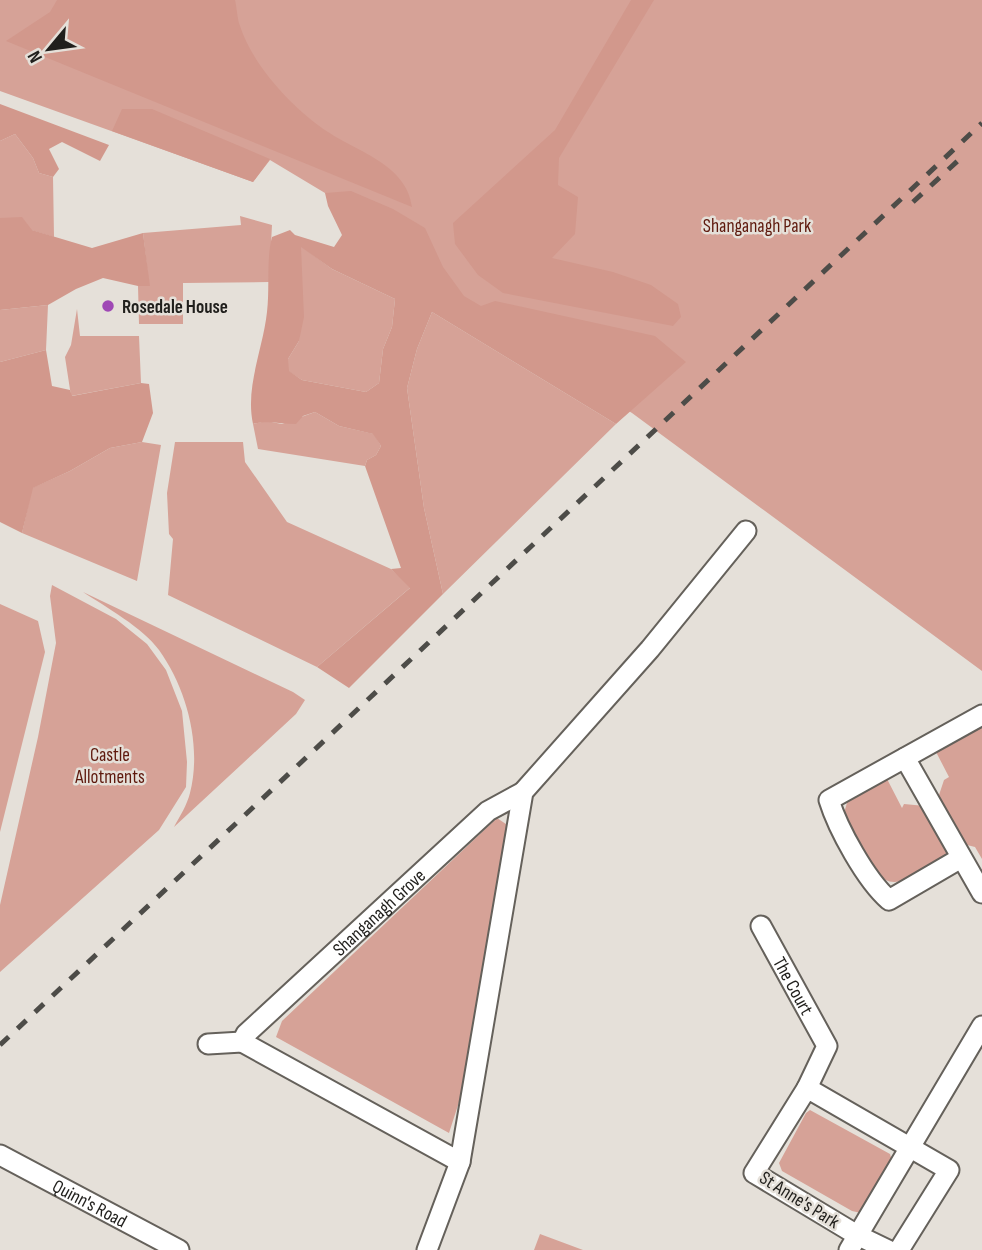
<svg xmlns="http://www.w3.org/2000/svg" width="982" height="1250" viewBox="0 0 982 1250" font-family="'Sofia Sans Condensed',sans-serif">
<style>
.green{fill:#d6a297}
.forest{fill:#d2988c;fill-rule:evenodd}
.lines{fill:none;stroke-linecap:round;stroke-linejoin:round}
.street-casing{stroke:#65615b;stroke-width:23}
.street{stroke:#fff;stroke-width:19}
.rail{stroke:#4d4c48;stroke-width:5;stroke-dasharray:12 12;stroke-linecap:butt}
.poi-dot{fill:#9f48b5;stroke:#e5e0d9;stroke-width:2.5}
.labels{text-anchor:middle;stroke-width:5;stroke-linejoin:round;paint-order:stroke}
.park-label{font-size:19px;fill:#5e190d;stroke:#e5e0d9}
.poi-label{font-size:19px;font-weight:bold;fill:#201f1c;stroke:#e5e0d9;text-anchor:start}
.street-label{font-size:19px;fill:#201f1c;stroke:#e5e0d9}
</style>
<rect width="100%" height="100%" fill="#e5e0d9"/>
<!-- green -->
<path class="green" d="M0 0H982V671L632 413 349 239 352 204 325 193 270 160 253 182 0 91Z
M15 134 33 158 39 173 53 177 54 237 31 230 22 218H0V141Z
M240 216 272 225 269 282 183 283V324H139L138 286 149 285 143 233 241 225Z
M301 246 332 269 395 299 392 327 383 349 379 383 366 392 302 380 288 371V359L299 341Z
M48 305 46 350 0 362V310Z
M77 309 80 336H139L141 383 71 396 65 357 71 345Z
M432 312 616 424 443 594 424 508 407 388 417 349Z
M315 412 339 426 374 434 381 446 376 455 367 460 365 466 258 449 253 424 266 421 282 424Z
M142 442 161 445 137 581 22 533 32 488 70 471 110 448Z
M175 442H243L245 462 287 522 391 569 411 587 317 667 168 595 173 539 169 534 167 493Z
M52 585 116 619 147 644 166 670 182 711 187 762 186 787 159 830 0 972V905L38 737 56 643 50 596Z
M83 592 293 692 305 700 296 714 174 827C180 816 187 805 190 793 202 746 187 689 159 650 143 628 106 607 83 592Z
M0 604 38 621 45 652 0 832Z
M982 723V859L975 847 963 844 937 801 944 780 949 777 935 750Z
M886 777 902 808 904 804 925 806 948 848 945 858C931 865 916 877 900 881 872 890 853 833 844 813L849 796Z
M497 818 512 828 465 1098 460 1099 449 1133 276 1037 282 1021Z
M810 1110 890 1154 892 1161 861 1213 852 1211 782 1171 779 1163 806 1113Z
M540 1234 583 1250H534Z"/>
<!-- forest -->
<path class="forest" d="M57 0H235C237 8 237 18 240 26 253 66 293 109 328 132 358 152 407 165 412 207L6 41 50 12Z
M631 0H654L559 158 558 185 578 197 575 234 552 258 613 272 651 285 678 304 681 317 673 326 503 293 478 275 455 244 453 223 555 130Z
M0 104 109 145 100 161 62 142 49 149 59 169 53 177 39 173 33 158 15 134 0 141Z
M122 109H152L270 159 253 182 112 131Z
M351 191 393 209 425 228 443 267 464 296 481 306 495 301 655 336 686 362 616 424 432 312 417 349 407 388 424 508 443 594 349 688 317 667 410 588 391 569 401 568 365 466 367 460 376 455 381 446 373 434 339 426 315 412 303 416 296 424C281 424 268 420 253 424 245 387 263 349 267 312 270 287 266 260 272 237L290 230 295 235 334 247 342 235 328 206 325 193ZM301 247 332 269 395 299 392 327 383 349 379 383 366 392 302 380 289 371 288 359 299 341 304 317Z
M22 217 32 230 92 248 143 233 150 286H138L103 278 76 289 48 305 0 310V218Z
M46 350 52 386 70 390 72 396 141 383 149 384 153 413 142 442 110 448 70 471 33 488 22 533 0 522V362Z"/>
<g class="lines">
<!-- street casing -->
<g class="street-casing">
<g id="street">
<path d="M905 758 982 893"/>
<path d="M961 858 889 900C866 880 838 829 829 800L982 715"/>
<path id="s1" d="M761 926 827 1046 807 1088"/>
<path d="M208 1044 242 1042"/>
<path id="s2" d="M0 1155 179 1250"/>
<path id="s3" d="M460 1162 242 1042 246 1034 488 811 523 792"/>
<path d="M427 1250 460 1162 523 792 650 649 746 531"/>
<path d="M849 1250 982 1026"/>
<path d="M888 1250 857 1235 754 1173 807 1088 949 1170 899 1250"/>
</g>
</g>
<!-- street -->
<use href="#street" class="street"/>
<!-- rail -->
<path class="rail" d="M913 202 962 157
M0 1045 982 123"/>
</g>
<!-- markers -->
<circle class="poi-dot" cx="108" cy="306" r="7"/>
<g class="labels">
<!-- park labels -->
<g class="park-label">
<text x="757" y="232">Shanganagh Park</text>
<text x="110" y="761">Castle<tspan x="110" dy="22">Allotments</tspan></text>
</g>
<!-- poi labels -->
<g class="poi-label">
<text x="122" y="313">Rosedale House</text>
</g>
<!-- street labels -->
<g class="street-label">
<text dy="7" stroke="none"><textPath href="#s3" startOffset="438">Shanganagh Grove</textPath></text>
<text dy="7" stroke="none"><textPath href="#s1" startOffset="68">The Court</textPath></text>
<text transform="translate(800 1199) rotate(32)" y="7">St Anne's Park</text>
<text dy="7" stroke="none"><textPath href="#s2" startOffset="102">Quinn's Road</textPath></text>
</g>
</g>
<!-- north arrow -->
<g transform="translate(49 49) rotate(241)" stroke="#e5e0d9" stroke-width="5" paint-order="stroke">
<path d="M0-5L12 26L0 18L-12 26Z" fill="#201f1c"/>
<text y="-10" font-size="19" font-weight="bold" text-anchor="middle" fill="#201f1c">N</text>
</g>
</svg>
